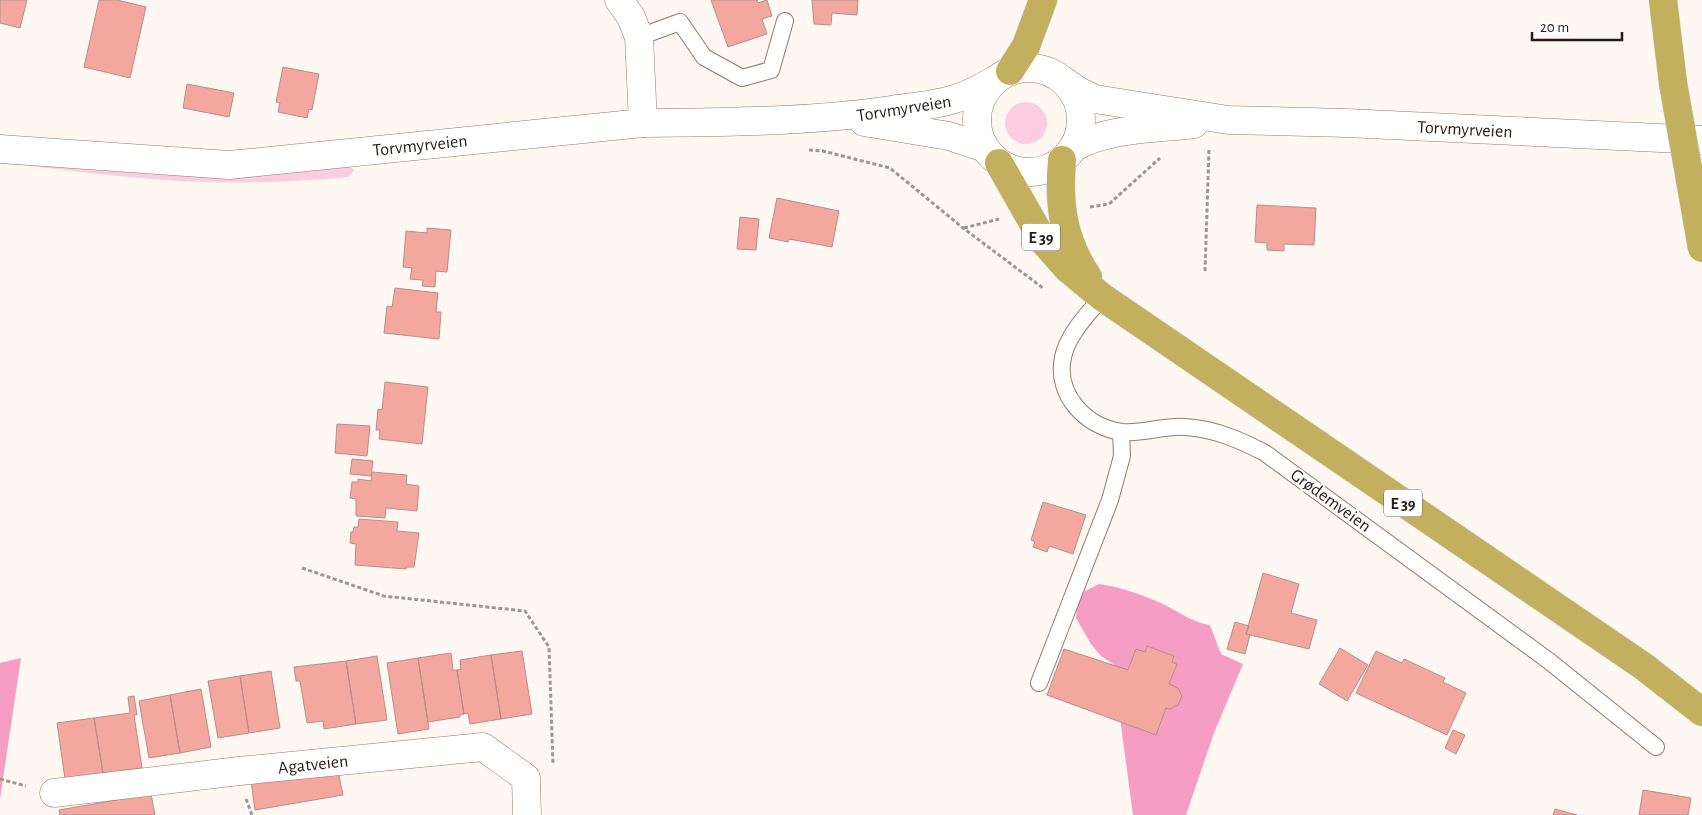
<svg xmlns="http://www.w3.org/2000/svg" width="1702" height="815" viewBox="0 0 1702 815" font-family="'Alegreya Sans',sans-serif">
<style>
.green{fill:#fccce0}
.forest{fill:#f69dc4}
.building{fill:#f4a79e;stroke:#b68f8a}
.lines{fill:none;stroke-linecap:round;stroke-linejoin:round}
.service-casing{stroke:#967a63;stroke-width:18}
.minor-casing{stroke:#967a63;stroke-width:29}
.secondary-casing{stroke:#967a63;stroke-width:29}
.trunk-casing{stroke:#d8d6d5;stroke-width:29}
.path{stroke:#9f9690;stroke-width:3;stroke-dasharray:4 2.5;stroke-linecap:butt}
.service{stroke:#fff;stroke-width:16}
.minor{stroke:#fff;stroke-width:28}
.secondary{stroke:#fff;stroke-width:28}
.trunk{stroke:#c3b05e;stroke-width:28}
.trunk-bridge-casing{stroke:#d8d6d5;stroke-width:29;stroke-linecap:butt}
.trunk-bridge{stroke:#c3b05e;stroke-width:28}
.labels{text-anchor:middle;stroke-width:4;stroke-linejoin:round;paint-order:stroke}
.shield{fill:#fff;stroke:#68605a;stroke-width:1}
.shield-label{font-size:16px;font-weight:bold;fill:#271c13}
.street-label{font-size:18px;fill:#271c13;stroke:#fff}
</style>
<rect width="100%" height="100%" fill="#fef7f2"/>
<!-- green -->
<path class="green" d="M1005 123a21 21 0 1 1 42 0a21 21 0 1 1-42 0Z
M0 152 350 166 354 170 349 177C287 183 225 184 163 180 109 176 54 168 0 163Z"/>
<!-- forest -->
<path class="forest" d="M1099 584C1122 587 1146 596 1167 606 1182 614 1193 622 1210 625L1221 654 1243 664 1214 733 1186 815H1133L1120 718 1121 676 1113 664 1101 656 1091 644 1076 618 1077 604 1085 591Z
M21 658 0 799V663Z"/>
<!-- building -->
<path class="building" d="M0 0H27L20 28 0 23Z
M99 0H117L146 7 130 78 84 67Z
M711 0H757L758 3 767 0 772 16 762 19 767 34 728 47Z
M812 0H858L857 15 832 13 831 25 814 24Z
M283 67 319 74 312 110 309 109 307 118 278 112 280 103 276 102Z
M187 84 234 93 229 117 183 108Z
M777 198 839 211 832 247 789 239 788 242 769 238Z
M1257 205 1316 208 1314 245 1284 244V251L1267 250V243L1255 242Z
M740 217 759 219 756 250 737 249Z
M427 228 451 230 447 272 436 271 435 287 422 286 423 280 410 279 412 268 403 267 406 231 427 233Z
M395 288 438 293 436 312H441L439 339 384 333 387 306 392 307Z
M385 382 428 387 422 444 379 439 380 430H376L378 409 382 410Z
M337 424 370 426 367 456 335 453Z
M352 459 373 461 371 476 350 474Z
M372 472 407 475 406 484 419 486 417 511 386 508 385 518 356 516V499L350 498 352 482H358V479L371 481Z
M1043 502 1086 515 1073 554 1049 546 1047 552 1033 547 1035 542 1031 540Z
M359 519 398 522 397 531 419 533 414 567H406V569L355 565 356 544 350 543 351 532H353L354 527H358Z
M1263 573 1299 584 1291 613 1317 620 1309 649 1246 634Z
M1235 622 1249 626 1246 634 1250 635 1245 654 1227 649Z
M1147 646 1174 656 1172 662 1177 664 1169 684 1178 688 1182 696 1178 705 1170 709 1166 708 1156 735 1047 695 1064 649 1128 670 1136 649 1145 652Z
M1340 648 1368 665 1347 701 1319 684Z
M522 651 532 714 501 719 491 655Z
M1376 651 1402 663 1404 659 1445 678 1443 682 1466 693 1447 735 1356 693Z
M451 653 453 670H457L464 714 460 715V717L428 722 418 658Z
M491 655 501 719 470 724 468 713 464 714 457 670 461 669 460 660Z
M377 656 387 720 356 724 346 661Z
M418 658 429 729 398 734 387 663Z
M346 661 356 724 324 729 323 721 307 723 300 681H296L294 667Z
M271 671 280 728 249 733 240 676Z
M240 676 249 733 218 738 208 681Z
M201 689 211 747 180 753 170 695Z
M170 695 180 753 149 758 139 701Z
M134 696 137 715H134L142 768 103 773 94 718 130 713 128 697Z
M94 718 103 773 65 779 57 723Z
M1453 730 1465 735 1456 754 1445 748Z
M337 766 343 795 255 810 251 781Z
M1643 790 1691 798 1688 815H1639Z
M151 794 155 815H60L59 810Z
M1555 809 1577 815H1553Z"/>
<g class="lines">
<!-- service casing -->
<g class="service-casing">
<path id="service" d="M639 37 680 22 704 57 742 78 771 70 785 21
M1102 297C1088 314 1068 334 1063 357 1055 395 1086 427 1122 432 1143 434 1165 425 1186 427 1215 429 1240 440 1265 453L1549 661 1656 747
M1039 683 1110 500 1122 456 1121 432"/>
</g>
<!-- minor casing -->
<g class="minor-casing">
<path id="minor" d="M0 149 229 165 643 123
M54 793 239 771 483 747 526 778 527 815"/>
</g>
<!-- secondary casing -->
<g class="secondary-casing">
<path id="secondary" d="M619 0 631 17 639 37 643 123C727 122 809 122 891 110 933 104 956 104 993 81
M977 120a52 52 0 1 1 104 0a52 52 0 1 1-104 0Z
M1061 79 1080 92 1095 99 1228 120 1346 123 1702 140
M864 122 949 136 985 148
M1073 148C1106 128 1156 129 1194 124"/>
</g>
<!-- trunk casing -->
<g class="trunk-casing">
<path id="trunk" d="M1663 0 1673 83
M1010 71 1026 46 1043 0
M1062 160C1058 204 1063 240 1088 277
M999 163 1044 242 1068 269 1102 297 1643 666 1702 712"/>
</g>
<!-- path -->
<path class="path" d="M809 150 823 151 890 168 963 228 1043 288
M1090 207 1109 204 1160 158
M964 228 999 219
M1205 271 1209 149
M302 568 384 596 525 611 549 647 553 764
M0 779 26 786
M246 799 252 815"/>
<!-- service -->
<use href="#service" class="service"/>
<!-- minor -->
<use href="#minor" class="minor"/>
<!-- secondary -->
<use href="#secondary" class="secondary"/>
<!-- trunk -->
<use href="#trunk" class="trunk"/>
<!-- trunk-bridge casing -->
<g class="trunk-bridge-casing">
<path id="trunk-bridge" d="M1673 83 1702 248"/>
</g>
<!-- trunk-bridge -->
<use href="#trunk-bridge" class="trunk-bridge"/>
</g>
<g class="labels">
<!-- shield labels -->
<g class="shield">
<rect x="1022" y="223.5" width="38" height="27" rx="4"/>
<rect x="1384" y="489.5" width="38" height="27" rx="4"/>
</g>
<g class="shield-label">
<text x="1041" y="243">E 39</text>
<text x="1403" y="509">E 39</text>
</g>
<!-- street labels -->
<g class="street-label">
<text transform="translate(904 108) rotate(-9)" y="6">Torvmyrveien</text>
<text transform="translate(1465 129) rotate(3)" y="6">Torvmyrveien</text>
<text transform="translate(420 145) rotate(-6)" y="6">Torvmyrveien</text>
<text transform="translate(1331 500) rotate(36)" y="6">Grødemveien</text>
<text transform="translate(313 764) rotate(-6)" y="6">Agatveien</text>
</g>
</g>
<!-- scale -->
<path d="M1532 32v8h90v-8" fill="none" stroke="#271c13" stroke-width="2.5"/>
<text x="1540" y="32" font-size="15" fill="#271c13" stroke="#ffffff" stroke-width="4" paint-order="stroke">20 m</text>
</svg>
